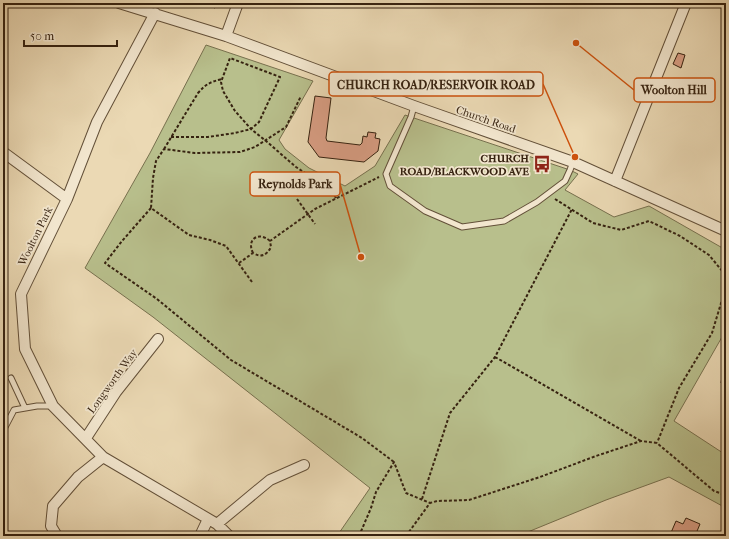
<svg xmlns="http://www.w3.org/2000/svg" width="729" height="539" viewBox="0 0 729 539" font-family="'IM FELL French Canon',serif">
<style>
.green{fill:#b8bf8c;stroke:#77704e}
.building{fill:#d99e84;stroke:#362210}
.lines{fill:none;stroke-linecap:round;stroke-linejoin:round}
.service-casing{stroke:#635039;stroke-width:7}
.minor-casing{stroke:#635039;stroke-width:12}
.path{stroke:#362210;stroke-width:2;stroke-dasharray:3 2;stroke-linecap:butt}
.service{stroke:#f2e6ce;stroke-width:5}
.minor{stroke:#f2e6ce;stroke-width:10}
.labels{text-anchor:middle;stroke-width:3.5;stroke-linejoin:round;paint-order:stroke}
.street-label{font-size:11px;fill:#362210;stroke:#f2e6ce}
.poi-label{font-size:11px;font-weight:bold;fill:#362210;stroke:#f2e6ce;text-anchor:end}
.leader{fill:none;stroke:#cd510d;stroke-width:1.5}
.callout-dot{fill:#cd510d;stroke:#f2e6ce;stroke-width:1.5}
.callout{fill:#f2e6ce;stroke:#cd510d;stroke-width:1.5}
.callout-label{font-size:12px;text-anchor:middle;font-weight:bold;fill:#362210}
</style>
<rect width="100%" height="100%" fill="#ebd9b4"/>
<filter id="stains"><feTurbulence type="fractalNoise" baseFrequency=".005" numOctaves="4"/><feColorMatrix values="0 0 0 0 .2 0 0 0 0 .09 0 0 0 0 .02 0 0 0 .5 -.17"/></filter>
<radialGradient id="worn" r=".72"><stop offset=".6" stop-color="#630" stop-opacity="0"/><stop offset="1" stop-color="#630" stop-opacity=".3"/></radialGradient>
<!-- green -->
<path class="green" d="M206 45 313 81 279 140 285 149 309 168 345 186 375 166 405 115 570 170 578 174 565 190 614 217 649 206 726 250V330L674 421 726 455V508L669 477 606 500 518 536H337L370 488 153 317 85 268 150 153Z"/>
<!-- building -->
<path class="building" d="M201 3H216L215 8Z
M678 53 685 55 681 68 673 64Z
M315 96 331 98 326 138 327 141 360 145 362 143 363 136 367 137 368 132 376 133 375 138 380 139 378 151 364 162 319 157 308 142Z
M725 356 726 357V384L721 383Z
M686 518 700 524 695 536 670 535 676 521 683 524Z"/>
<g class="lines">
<!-- service casing -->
<g class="service-casing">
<path id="service" d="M414 106 411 117 386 174 390 186 425 211 462 227 504 221 537 202 565 181 570 170 573 162
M11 378 25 408
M3 431 14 410 37 406H53"/>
</g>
<!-- minor casing -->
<g class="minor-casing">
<path id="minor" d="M119 3 226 36 414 106 573 162 726 231
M155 13 97 122 67 199 21 294 25 349 53 406 103 457 217 524 229 536
M226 36 238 3
M3 152 67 199
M615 181 686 3
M86 438 116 392 158 339
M217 524 270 480 304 465
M57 536 51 526 53 506 78 477 103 457
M200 536 208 519"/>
</g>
<!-- path -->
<path class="path" d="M171 137H208L235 133 251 129 259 122 280 77 230 58 221 82 223 91 235 111 251 129 266 141 296 167 308 175 328 185 336 198
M164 149 198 93C206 84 210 82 222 79
M297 199 315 224
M555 199 593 223 621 230 649 221 680 236 709 255 723 272 725 290 712 333 679 388 657 443
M151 208 122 241 105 263 157 299 231 360 362 438 394 462
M253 253C246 239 259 231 270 241
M239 263 253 253C261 258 267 255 271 247L270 241 315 209 379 177
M252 282 226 246 210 240 189 235 151 208 153 178 156 161 164 149 195 153 240 152 255 147 286 127 301 96
M495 357 641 441
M422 499 450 413 495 357 572 209
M359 536 371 508 376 492 394 462 406 493 430 503
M406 536 430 503 437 501 469 500 540 477 596 456 641 441 657 443 714 491 726 495"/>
<!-- service -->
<use href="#service" class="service"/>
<!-- minor -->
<use href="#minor" class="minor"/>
</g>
<!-- icons -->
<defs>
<g id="bus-bare" transform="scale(1.38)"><path d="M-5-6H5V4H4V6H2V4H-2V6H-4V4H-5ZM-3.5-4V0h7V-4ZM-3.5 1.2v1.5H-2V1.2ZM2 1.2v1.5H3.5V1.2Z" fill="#8f2418" stroke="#f2e6ce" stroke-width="2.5" paint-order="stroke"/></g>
</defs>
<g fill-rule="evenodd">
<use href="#bus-bare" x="542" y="164"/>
</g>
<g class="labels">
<!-- street labels -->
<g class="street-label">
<text transform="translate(486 119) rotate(19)" y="4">Church Road</text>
<text transform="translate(35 236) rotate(-64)" y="4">Woolton Park</text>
<text transform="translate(112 381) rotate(-54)" y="4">Longworth Way</text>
</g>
<!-- poi labels -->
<g class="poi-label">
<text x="529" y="162">CHURCH<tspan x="529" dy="13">ROAD/BLACKWOOD AVE</tspan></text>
</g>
</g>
<!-- callouts -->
<path class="leader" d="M575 157L543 84M576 43L634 90M361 257L340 184"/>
<g class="callout-dot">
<circle cx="575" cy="157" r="4"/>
<circle cx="576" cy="43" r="4"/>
<circle cx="361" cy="257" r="4"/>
</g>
<g class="callout">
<rect x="329" y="72" width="214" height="24" rx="4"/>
<rect x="634" y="78" width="81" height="24" rx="4"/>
<rect x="250" y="172" width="90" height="24" rx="4"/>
</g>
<g class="callout-label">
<text x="436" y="89">CHURCH ROAD/RESERVOIR ROAD</text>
<text x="674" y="94">Woolton Hill</text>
<text x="295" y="188">Reynolds Park</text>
</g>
<!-- margin -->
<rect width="729" height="539" fill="none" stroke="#ebd9b4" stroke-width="16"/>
<rect x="4" y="4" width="721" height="531" fill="none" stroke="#362210" stroke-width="2"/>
<rect x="8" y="8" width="713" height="523" fill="none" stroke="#362210"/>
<!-- scale -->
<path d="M24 40v6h93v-6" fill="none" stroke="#362210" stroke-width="2"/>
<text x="30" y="40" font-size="12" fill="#362210" stroke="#f2e6ce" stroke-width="3" paint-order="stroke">50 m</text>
<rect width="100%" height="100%" filter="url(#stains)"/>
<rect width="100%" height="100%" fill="url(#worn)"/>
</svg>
